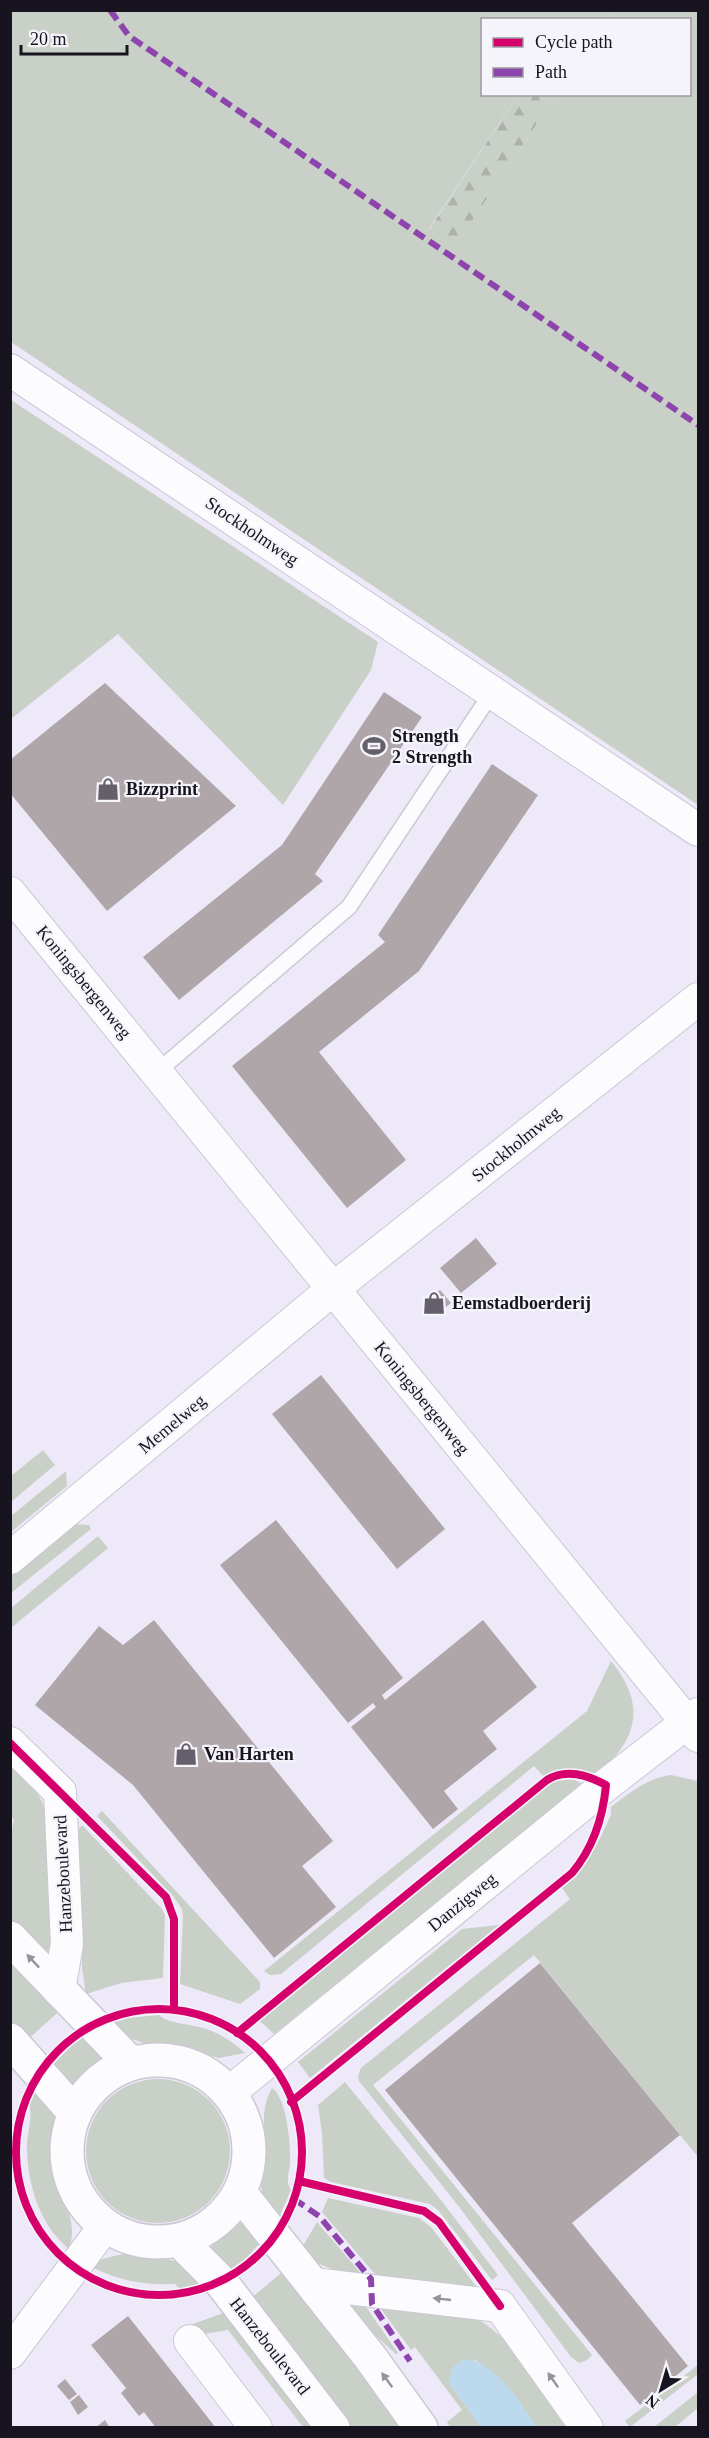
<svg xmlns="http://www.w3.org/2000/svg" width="709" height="2438" viewBox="0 0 709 2438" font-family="'Times New Roman',serif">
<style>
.green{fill:#c9d0c7}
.forest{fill:url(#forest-firs)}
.water{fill:#bdd9ee}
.building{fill:#afa6aa}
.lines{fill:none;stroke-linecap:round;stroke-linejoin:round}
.lane-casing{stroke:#cbc7d3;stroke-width:18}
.street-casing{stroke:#cbc7d3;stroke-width:34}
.secondary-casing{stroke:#cbc7d3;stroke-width:36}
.lane{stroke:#fcfcfe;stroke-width:15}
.street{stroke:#fcfcfe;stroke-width:32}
.secondary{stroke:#fcfcfe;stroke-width:33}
.quiet{stroke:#8e44ad;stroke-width:6;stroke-dasharray:12 6;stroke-linecap:butt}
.cycleway-casing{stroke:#f6f4fb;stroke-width:11}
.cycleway{stroke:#d6006c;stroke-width:8}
.oneway{fill:#95949a}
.labels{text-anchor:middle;stroke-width:4.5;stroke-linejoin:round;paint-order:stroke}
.street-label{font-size:18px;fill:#18141f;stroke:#f6f4fb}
.poi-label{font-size:18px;font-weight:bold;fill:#18141f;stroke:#f6f4fb;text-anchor:start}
</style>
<defs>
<pattern id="forest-firs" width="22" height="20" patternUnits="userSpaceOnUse" patternTransform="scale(1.5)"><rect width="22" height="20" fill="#c9d0c7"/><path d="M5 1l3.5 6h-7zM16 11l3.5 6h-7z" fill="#acb2aa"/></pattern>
</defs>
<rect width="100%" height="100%" fill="#eee9f8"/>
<!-- green -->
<path class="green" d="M10 11H573L568 19 482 20V94L518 95 429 229 456 245 556 95 690 94V20L606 19 612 11H698V805L11 342Z
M11 400 378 642 371 670 283 805 118 634 11 719Z
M43 1450 55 1465 11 1502V1476Z
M66 1471 67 1486 11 1532V1516Z
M74 1524 89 1525 91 1529 11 1593V1576Z
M98 1536 108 1548 11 1628V1608Z
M611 1661C647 1705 638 1740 596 1775 576 1768 562 1765 543 1776L534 1766 281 1974 270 1975 264 1971 587 1711Z
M10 1757C21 1773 37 1789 44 1806 57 1842 55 1919 49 1957L11 1923 10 1838 14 1820 11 1815Z
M671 1775 698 1781V2157L534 1955 373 2085 592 2355 587 2360 579 2363 571 2357 460 2208 359 2081 358 2076 361 2068 570 1899 562 1888C588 1866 597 1845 611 1815V1807C629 1793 647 1778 671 1775Z
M572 1779 583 1784 274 2034 260 2021 550 1784 557 1781Z
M102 1811 260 1982V1989L240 2004 180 1984 183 1918 182 1909 173 1896 97 1816Z
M82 1825 161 1908 165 1915 163 1978 121 1983 86 1994 82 1968 77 1831Z
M499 1925 310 2078 298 2062 462 1929Z
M10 1951 64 2007 26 2041 11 2025Z
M159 2015C167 2024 195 2024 209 2030 222 2035 236 2044 245 2053L219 2058 172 2047 153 2046 123 2036 107 2025 128 2018Z
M88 2034 104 2057C100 2066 80 2083 71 2085L50 2068 70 2047Z
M86 2151a72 72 0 1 1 144 0a72 72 0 1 1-144 0Z
M345 2082 440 2199 498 2275 492 2280 439 2211 430 2204 331 2182 324 2178 322 2134 318 2105Z
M272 2088C287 2098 291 2145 290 2164 289 2174 285 2182 291 2190L277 2222C272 2213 264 2203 262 2193 260 2181 264 2168 264 2156 266 2131 259 2111 272 2088Z
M36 2090C41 2097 51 2104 53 2112 59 2128 51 2147 53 2163 58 2192 80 2219 69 2249 38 2224 26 2180 27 2142 28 2129 33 2117 29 2105Z
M328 2198 419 2218 431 2227 476 2286 470 2290 380 2280 322 2212Z
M246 2221 264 2239 244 2260 226 2272 211 2253 212 2244 237 2224Z
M317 2222 364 2277C340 2273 319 2267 300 2251Z
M123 2254 171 2260 186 2265 206 2282 180 2289 175 2284C144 2285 118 2281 90 2266L102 2259Z
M287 2268 409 2427H346L248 2301Z
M338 2302 364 2304 398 2353 396 2354Z
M378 2305 475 2318C514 2338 547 2393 574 2427H537C519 2401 502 2379 475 2360L450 2384 481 2427H450L447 2422 462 2410 415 2347 411 2350Z
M232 2310 323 2427H303L228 2330 198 2335 190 2325Z
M698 2365V2374L630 2427 625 2421Z
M698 2392V2408L675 2427H654Z"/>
<!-- forest -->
<path class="forest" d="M573 11V10L612 11 606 19H568Z
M518 95H556L456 245 429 230Z"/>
<!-- water -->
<path class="water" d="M465 2359C498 2363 520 2403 537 2427H481L450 2384C449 2371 453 2364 465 2359Z"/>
<!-- building -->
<path class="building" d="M105 683 236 806 107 911 10 793V760Z
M384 692 422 717 315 874 323 881 179 1000 143 957 282 845Z
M492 764 538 795 419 971 319 1052 406 1160 347 1208 232 1066 385 942 378 935Z
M476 1238 497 1264 461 1293 440 1268Z
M440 1290 451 1303 435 1316 424 1303Z
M321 1375 445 1529 397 1569 272 1414Z
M276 1520 403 1678 382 1695 385 1700 483 1620 537 1687 483 1731 497 1749 444 1791 458 1809 433 1829 351 1727 376 1707 373 1703 348 1723 220 1565Z
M154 1620 333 1841 302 1866 336 1907 274 1958 133 1785 35 1705 99 1626 123 1645Z
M540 1963 680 2135 572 2223 688 2366 640 2405 385 2090Z
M128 2316 180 2382 216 2428H156L144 2412 139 2416 121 2393 126 2388 91 2345Z
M65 2379 77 2394 69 2400 57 2386Z
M79 2395 88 2407 78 2415 70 2402Z
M105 2420 110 2428H95Z"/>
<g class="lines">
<!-- lane casing -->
<g class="lane-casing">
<path id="lane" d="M157 1072 349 907 493 691"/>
</g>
<!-- street casing -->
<g class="street-casing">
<path id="street" d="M10 370 698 830
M10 893 698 1736
M10 1558 333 1289 698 999
M10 1743 60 1792 67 1944 59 1990
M229 2093 606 1785 698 1714
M313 2284 500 2306 587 2428
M190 2341 256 2428
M10 2353 105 2226"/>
</g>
<!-- secondary casing -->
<g class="secondary-casing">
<path id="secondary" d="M10 1938 131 2064
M10 2040 75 2113
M67 2151a91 91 0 1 1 182 0a91 91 0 1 1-182 0Z
M240 2193 370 2357 421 2428
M180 2241 221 2282 333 2428"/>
</g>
<!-- lane -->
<use href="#lane" class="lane"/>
<!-- street -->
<use href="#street" class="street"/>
<!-- secondary -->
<use href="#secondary" class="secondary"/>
<!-- quiet -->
<path class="quiet" d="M110 10 129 36 698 425
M294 2199 319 2216 371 2279 372 2304 410 2361"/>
<!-- cycleway casing -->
<g class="cycleway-casing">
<path id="cycleway" d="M10 1743 166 1897 174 1919V2010
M16 2152a143 143 0 1 1 286 0a143 143 0 1 1-286 0Z
M237 2033 547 1780C566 1768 587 1775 606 1785 603 1818 593 1848 572 1873L291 2102
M299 2181 424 2211 439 2222 500 2306"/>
</g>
<!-- cycleway -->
<use href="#cycleway" class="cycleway"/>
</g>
<!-- one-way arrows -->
<defs><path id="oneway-solid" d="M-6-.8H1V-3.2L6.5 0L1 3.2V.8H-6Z" transform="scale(1.5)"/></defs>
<g class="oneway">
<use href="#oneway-solid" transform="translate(33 1961) rotate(-133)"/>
<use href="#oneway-solid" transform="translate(442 2299) rotate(-174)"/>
<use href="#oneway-solid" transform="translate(387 2380) rotate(-126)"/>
<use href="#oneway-solid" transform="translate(553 2380) rotate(-125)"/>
</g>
<!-- icons -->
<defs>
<g id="stadium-bare" transform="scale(1.8)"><path d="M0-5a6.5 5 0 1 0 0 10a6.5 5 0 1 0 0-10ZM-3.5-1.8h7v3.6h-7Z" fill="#635f6b" stroke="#f6f4fb" stroke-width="2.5" paint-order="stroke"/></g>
<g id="shop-bare" transform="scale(1.8)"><path d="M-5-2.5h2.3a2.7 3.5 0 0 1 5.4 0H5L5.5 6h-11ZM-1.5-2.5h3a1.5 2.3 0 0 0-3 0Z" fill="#635f6b" stroke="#f6f4fb" stroke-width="2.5" paint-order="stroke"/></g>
</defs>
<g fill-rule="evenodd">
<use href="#stadium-bare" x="374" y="746"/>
<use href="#shop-bare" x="108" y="789"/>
<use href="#shop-bare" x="434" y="1303"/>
<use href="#shop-bare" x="186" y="1754"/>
</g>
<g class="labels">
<!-- street labels -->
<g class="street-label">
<text transform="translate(252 531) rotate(34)" y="6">Stockholmweg</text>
<text transform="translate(84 982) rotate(51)" y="6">Koningsbergenweg</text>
<text transform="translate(516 1144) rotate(-39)" y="6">Stockholmweg</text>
<text transform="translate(422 1398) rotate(51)" y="6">Koningsbergenweg</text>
<text transform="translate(172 1424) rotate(-40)" y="6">Memelweg</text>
<text transform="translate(63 1874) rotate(-93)" y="6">Hanzeboulevard</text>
<text transform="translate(462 1902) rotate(-39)" y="6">Danzigweg</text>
<text transform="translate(270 2346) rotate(52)" y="6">Hanzeboulevard</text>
</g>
<!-- poi labels -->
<g class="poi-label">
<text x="392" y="742">Strength<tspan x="392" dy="21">2 Strength</tspan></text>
<text x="126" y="795">Bizzprint</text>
<text x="452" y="1309">Eemstadboerderij</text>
<text x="204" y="1760">Van Harten</text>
</g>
</g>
<!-- border -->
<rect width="709" height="2438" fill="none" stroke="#18141f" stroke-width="24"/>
<!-- legend -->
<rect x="481" y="18" width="210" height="78" fill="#f6f4fb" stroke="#9d9aa3" stroke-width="1.5"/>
<rect x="493" y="38" width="30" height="9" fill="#d6006c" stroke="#9d9aa3" stroke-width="1.5"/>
<text x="535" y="48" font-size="18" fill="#18141f">Cycle path</text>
<rect x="493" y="68" width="30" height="9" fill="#8e44ad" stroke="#9d9aa3" stroke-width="1.5"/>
<text x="535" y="78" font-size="18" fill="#18141f">Path</text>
<!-- north arrow -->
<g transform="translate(661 2390) rotate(217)" stroke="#f6f4fb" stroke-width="4.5" paint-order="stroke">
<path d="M0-4.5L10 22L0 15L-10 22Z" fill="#18141f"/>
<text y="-9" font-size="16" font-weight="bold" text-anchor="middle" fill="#18141f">N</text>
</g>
<!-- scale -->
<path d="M21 45v9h106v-9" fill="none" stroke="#18141f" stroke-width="3"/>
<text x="30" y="45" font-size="18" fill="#18141f" stroke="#f6f4fb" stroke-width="4.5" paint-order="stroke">20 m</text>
</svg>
